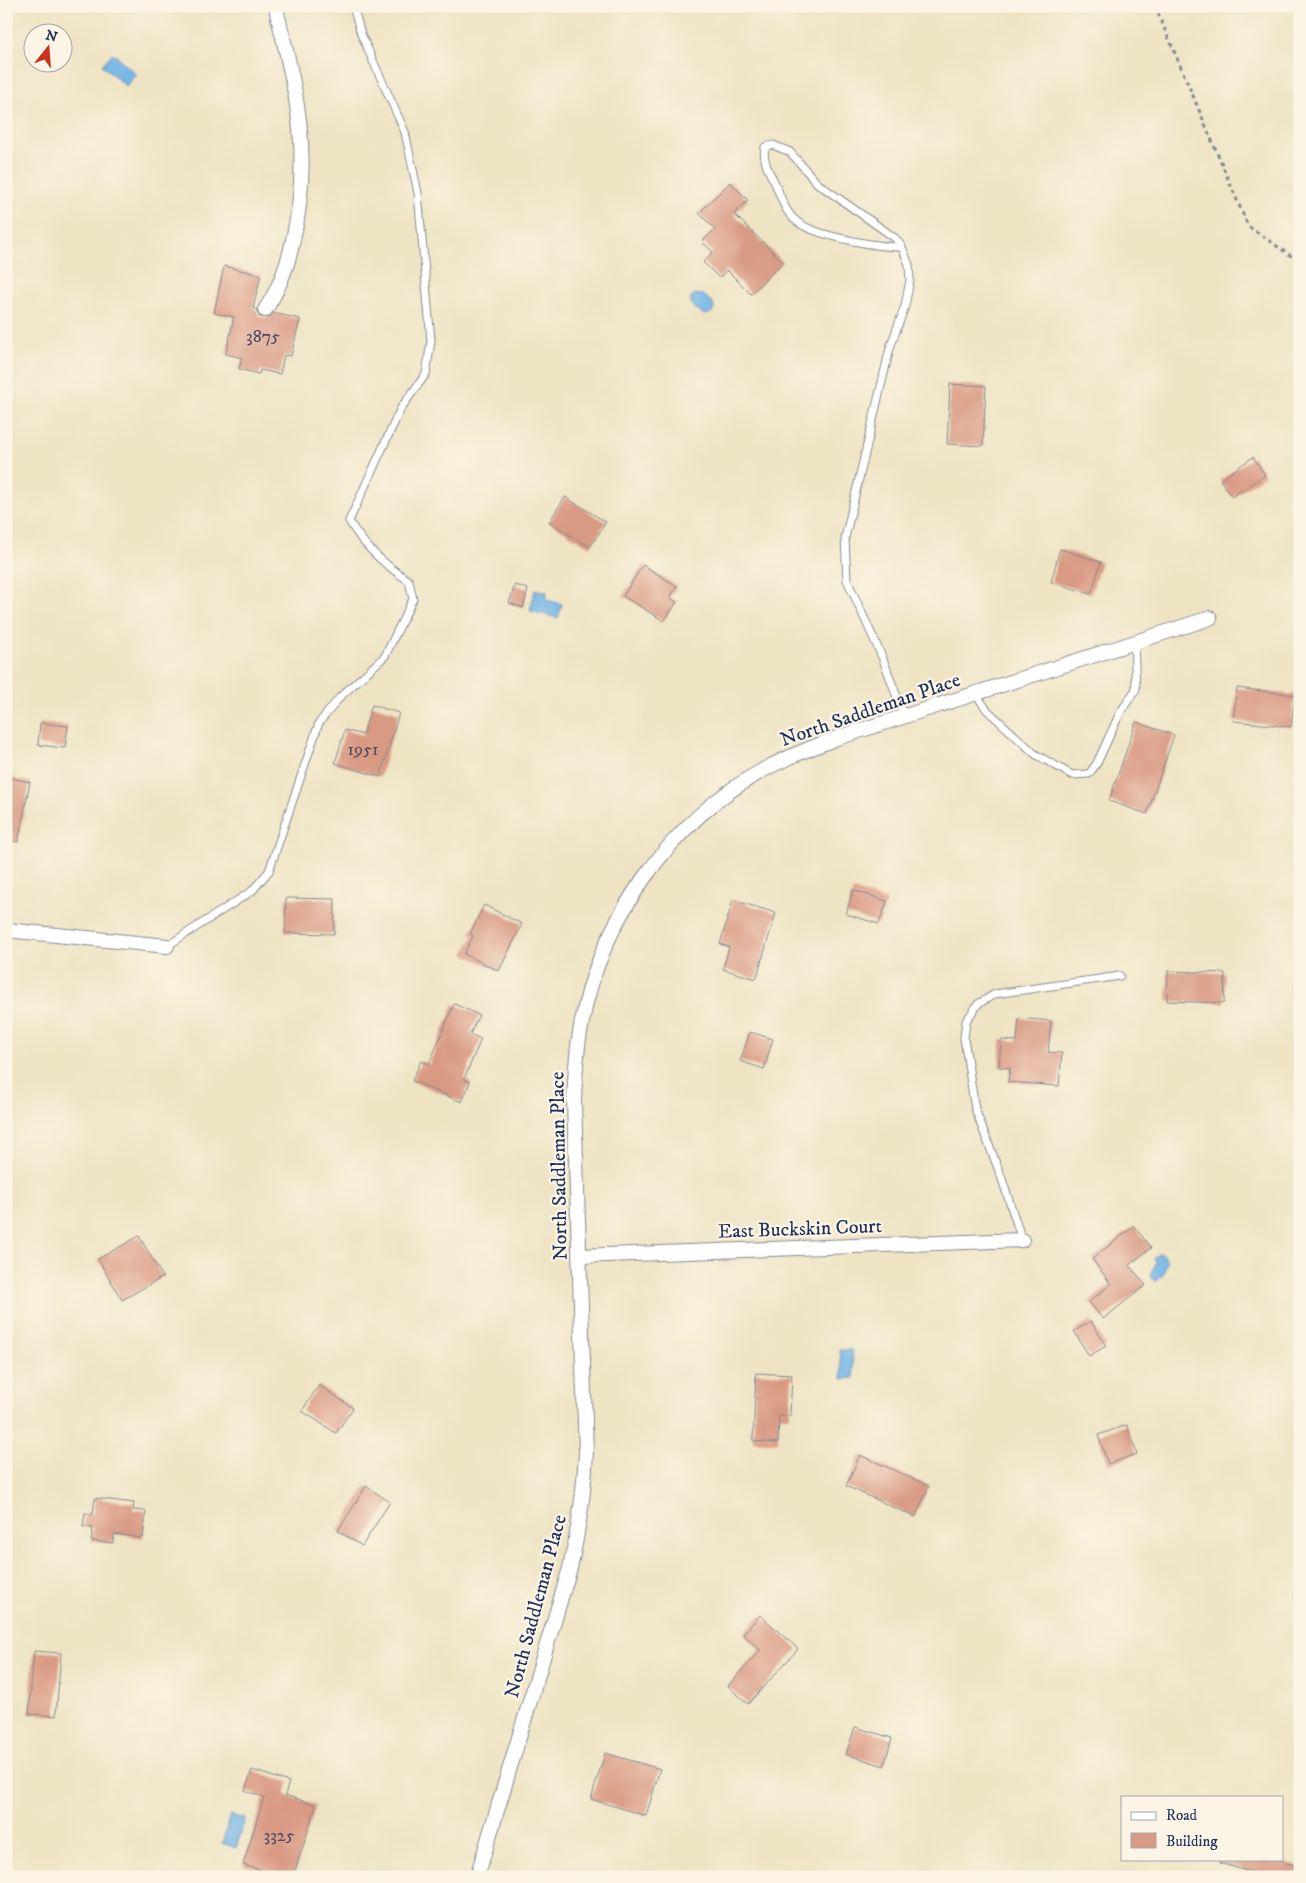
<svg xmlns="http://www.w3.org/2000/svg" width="1306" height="1883" viewBox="0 0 1306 1883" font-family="'IM FELL DW Pica',serif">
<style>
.water{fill:#70b4e6;stroke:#4672a2}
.building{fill:#d99a83}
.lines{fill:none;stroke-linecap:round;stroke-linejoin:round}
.service-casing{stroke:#848990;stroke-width:9}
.minor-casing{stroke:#848990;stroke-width:16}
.path{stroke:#848990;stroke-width:3;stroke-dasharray:4 4;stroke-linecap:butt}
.service{stroke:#fff;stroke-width:7}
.minor{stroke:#fff;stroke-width:14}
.labels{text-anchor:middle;stroke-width:4.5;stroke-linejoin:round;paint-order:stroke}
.number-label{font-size:18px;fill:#4a4a67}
.street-label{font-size:20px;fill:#1b2f5e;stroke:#fcf5e5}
</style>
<rect width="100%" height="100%" fill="#fcf5e5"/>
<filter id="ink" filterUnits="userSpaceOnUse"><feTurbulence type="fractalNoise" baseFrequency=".02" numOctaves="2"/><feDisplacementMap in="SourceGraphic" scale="10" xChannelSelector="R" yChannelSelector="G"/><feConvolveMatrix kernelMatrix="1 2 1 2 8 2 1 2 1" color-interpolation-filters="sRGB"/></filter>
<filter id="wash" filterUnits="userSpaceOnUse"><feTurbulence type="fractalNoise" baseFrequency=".0096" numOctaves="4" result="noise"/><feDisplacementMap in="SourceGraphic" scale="20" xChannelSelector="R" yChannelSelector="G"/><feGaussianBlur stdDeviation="1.12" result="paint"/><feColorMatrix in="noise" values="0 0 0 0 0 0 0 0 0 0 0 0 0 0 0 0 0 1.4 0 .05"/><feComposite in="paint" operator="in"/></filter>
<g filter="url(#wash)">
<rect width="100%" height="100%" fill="#eee3c3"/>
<!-- water -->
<path class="water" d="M113 53 136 74 126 86 102 65Z
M695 294 703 295 713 303 714 309 711 313 704 315 693 307 690 299Z
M535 589 547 592 546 600 562 604 558 618 530 611Z
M1159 1253 1162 1254 1167 1261 1163 1275 1157 1281 1152 1279 1150 1275 1156 1263 1154 1258Z
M840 1350H852L854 1378 842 1379Z
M231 1815 245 1819 236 1848 222 1843Z"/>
<g id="blocks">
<!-- building -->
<path class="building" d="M730 182 748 200 734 214 783 262 751 294 727 270 719 278 703 262 713 252 702 242 715 229 699 213Z
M224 266 261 275 253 308 256 309 260 317 269 318 274 313 300 319 291 356 284 355 280 374 260 370 259 374 239 369 242 358 226 354 234 317 214 313Z
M950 384 986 386 983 446 947 444Z
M1253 457 1265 475 1232 497 1220 480Z
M565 497 606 522 590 547 549 522Z
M1060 549 1101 562 1091 594 1051 582Z
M643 565 677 586 670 598 677 602 664 621 623 596Z
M515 585 528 589 523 608 509 603Z
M1237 688 1295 695 1291 727 1233 721Z
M372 705 399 713 380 777 335 763 345 730 363 735Z
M1136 722 1174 735 1147 814 1109 801Z
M40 723 68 726 65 748 38 745Z
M6 777 30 782 18 842 6 839Z
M853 890 887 901 879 924 846 914Z
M286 898 335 899 334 934 285 933Z
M733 900 776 913 756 979 723 969 729 947 720 944Z
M484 905 522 924 499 971 464 954 473 936 470 934Z
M1168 971 1225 973 1224 1003 1167 1001Z
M454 1004 479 1015 470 1034 481 1039 464 1079 470 1082 462 1102 412 1081 421 1061 429 1064Z
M1019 1018 1051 1021 1048 1052 1062 1053 1059 1086 1008 1082 1010 1068 999 1067 1001 1040 1017 1041Z
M750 1032 773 1039 764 1069 740 1061Z
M1134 1226 1151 1248 1129 1265 1146 1285 1103 1319 1089 1302 1111 1284 1092 1259Z
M139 1236 163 1277 122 1300 98 1259Z
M1091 1321 1106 1346 1089 1356 1074 1331Z
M756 1373 792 1375 790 1416H779L778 1443 753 1441Z
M319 1385 353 1408 336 1433 302 1411Z
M1127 1425 1137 1454 1108 1464 1098 1435Z
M860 1455 929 1486 915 1517 846 1486Z
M366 1486 390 1502 362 1546 338 1531Z
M95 1498 134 1503 133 1510 146 1511 143 1538 114 1534 113 1543 91 1541 93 1528 83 1527 85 1513 93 1514Z
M760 1615 798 1649 748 1704 728 1686 760 1650 743 1634Z
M34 1651 61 1653 56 1716 29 1714Z
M855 1727 892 1738 884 1766 846 1754Z
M605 1753 660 1769 646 1816 591 1799Z
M252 1770 289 1782 285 1795 316 1805 293 1877H270L260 1874 261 1870 243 1865 264 1797 245 1791Z
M1220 1859H1273L1300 1867V1877H1267L1220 1863Z"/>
</g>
</g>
<g filter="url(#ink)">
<use href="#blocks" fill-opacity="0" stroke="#848990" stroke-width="1"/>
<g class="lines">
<!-- service casing -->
<g class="service-casing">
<path id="service" d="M902 247C879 247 812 236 795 220 785 212 780 195 775 183 769 172 762 160 765 147L773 145 790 152 817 183 895 238 902 247 909 265 910 280 905 306 890 348 845 538 847 580 883 659 904 716
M975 693 987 710 1035 754 1072 775 1089 774 1097 763 1120 713 1136 689 1134 642
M167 946 252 891 269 871 319 723 340 697 385 656 413 599 409 581C384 564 365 548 349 521L401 408 426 374 431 341 418 193 405 132 361 34 353 6
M1022 1240 1001 1176 975 1109 964 1038 966 1021 978 1004 995 994 1120 976"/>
</g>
<!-- minor casing -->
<g class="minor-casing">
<path id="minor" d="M265 310C280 288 288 265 293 240 312 156 297 94 277 13V6
M6 930 167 946
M579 1256 1022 1240
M477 1877 570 1568C579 1529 584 1492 586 1453L574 1102C575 1077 576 1052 581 1027 599 920 672 819 767 768 790 756 813 747 837 738L1210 618"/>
</g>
<!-- path -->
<path class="path" d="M1155 6 1248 226 1300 262"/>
<!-- service -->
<use href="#service" class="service"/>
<!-- minor -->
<use href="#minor" class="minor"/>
</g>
</g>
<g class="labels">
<!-- number labels -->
<g class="number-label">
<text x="263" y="342">3875</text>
<text x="363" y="755">1951</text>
<text x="279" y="1841">3325</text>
</g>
<!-- street labels -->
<g class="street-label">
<text transform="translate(870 709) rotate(-19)" y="7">North Saddleman Place</text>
<text transform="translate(558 1166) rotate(-91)" y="7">North Saddleman Place</text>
<text transform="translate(800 1228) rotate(-2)" y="7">East Buckskin Court</text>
<text transform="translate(535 1606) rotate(-75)" y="7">North Saddleman Place</text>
</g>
</g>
<!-- margin -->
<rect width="1306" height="1883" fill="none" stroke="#fcf5e5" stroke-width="25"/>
<!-- legend -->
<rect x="1121" y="1796" width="162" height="65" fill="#fcf5e5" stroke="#a2a6af"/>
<rect x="1131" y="1812" width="25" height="8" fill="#ffffff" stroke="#a2a6af"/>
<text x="1166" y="1820" font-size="15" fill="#1b2f5e">Road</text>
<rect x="1131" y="1833" width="25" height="15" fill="#d99a83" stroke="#a2a6af"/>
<text x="1166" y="1846" font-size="15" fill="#1b2f5e">Building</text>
<!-- north arrow -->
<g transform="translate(48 48) rotate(17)"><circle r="24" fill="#fcf5e5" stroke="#a2a6af"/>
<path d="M0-4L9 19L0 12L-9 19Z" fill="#c8321e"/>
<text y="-8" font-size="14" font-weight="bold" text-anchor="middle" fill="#1b2f5e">N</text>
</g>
</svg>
